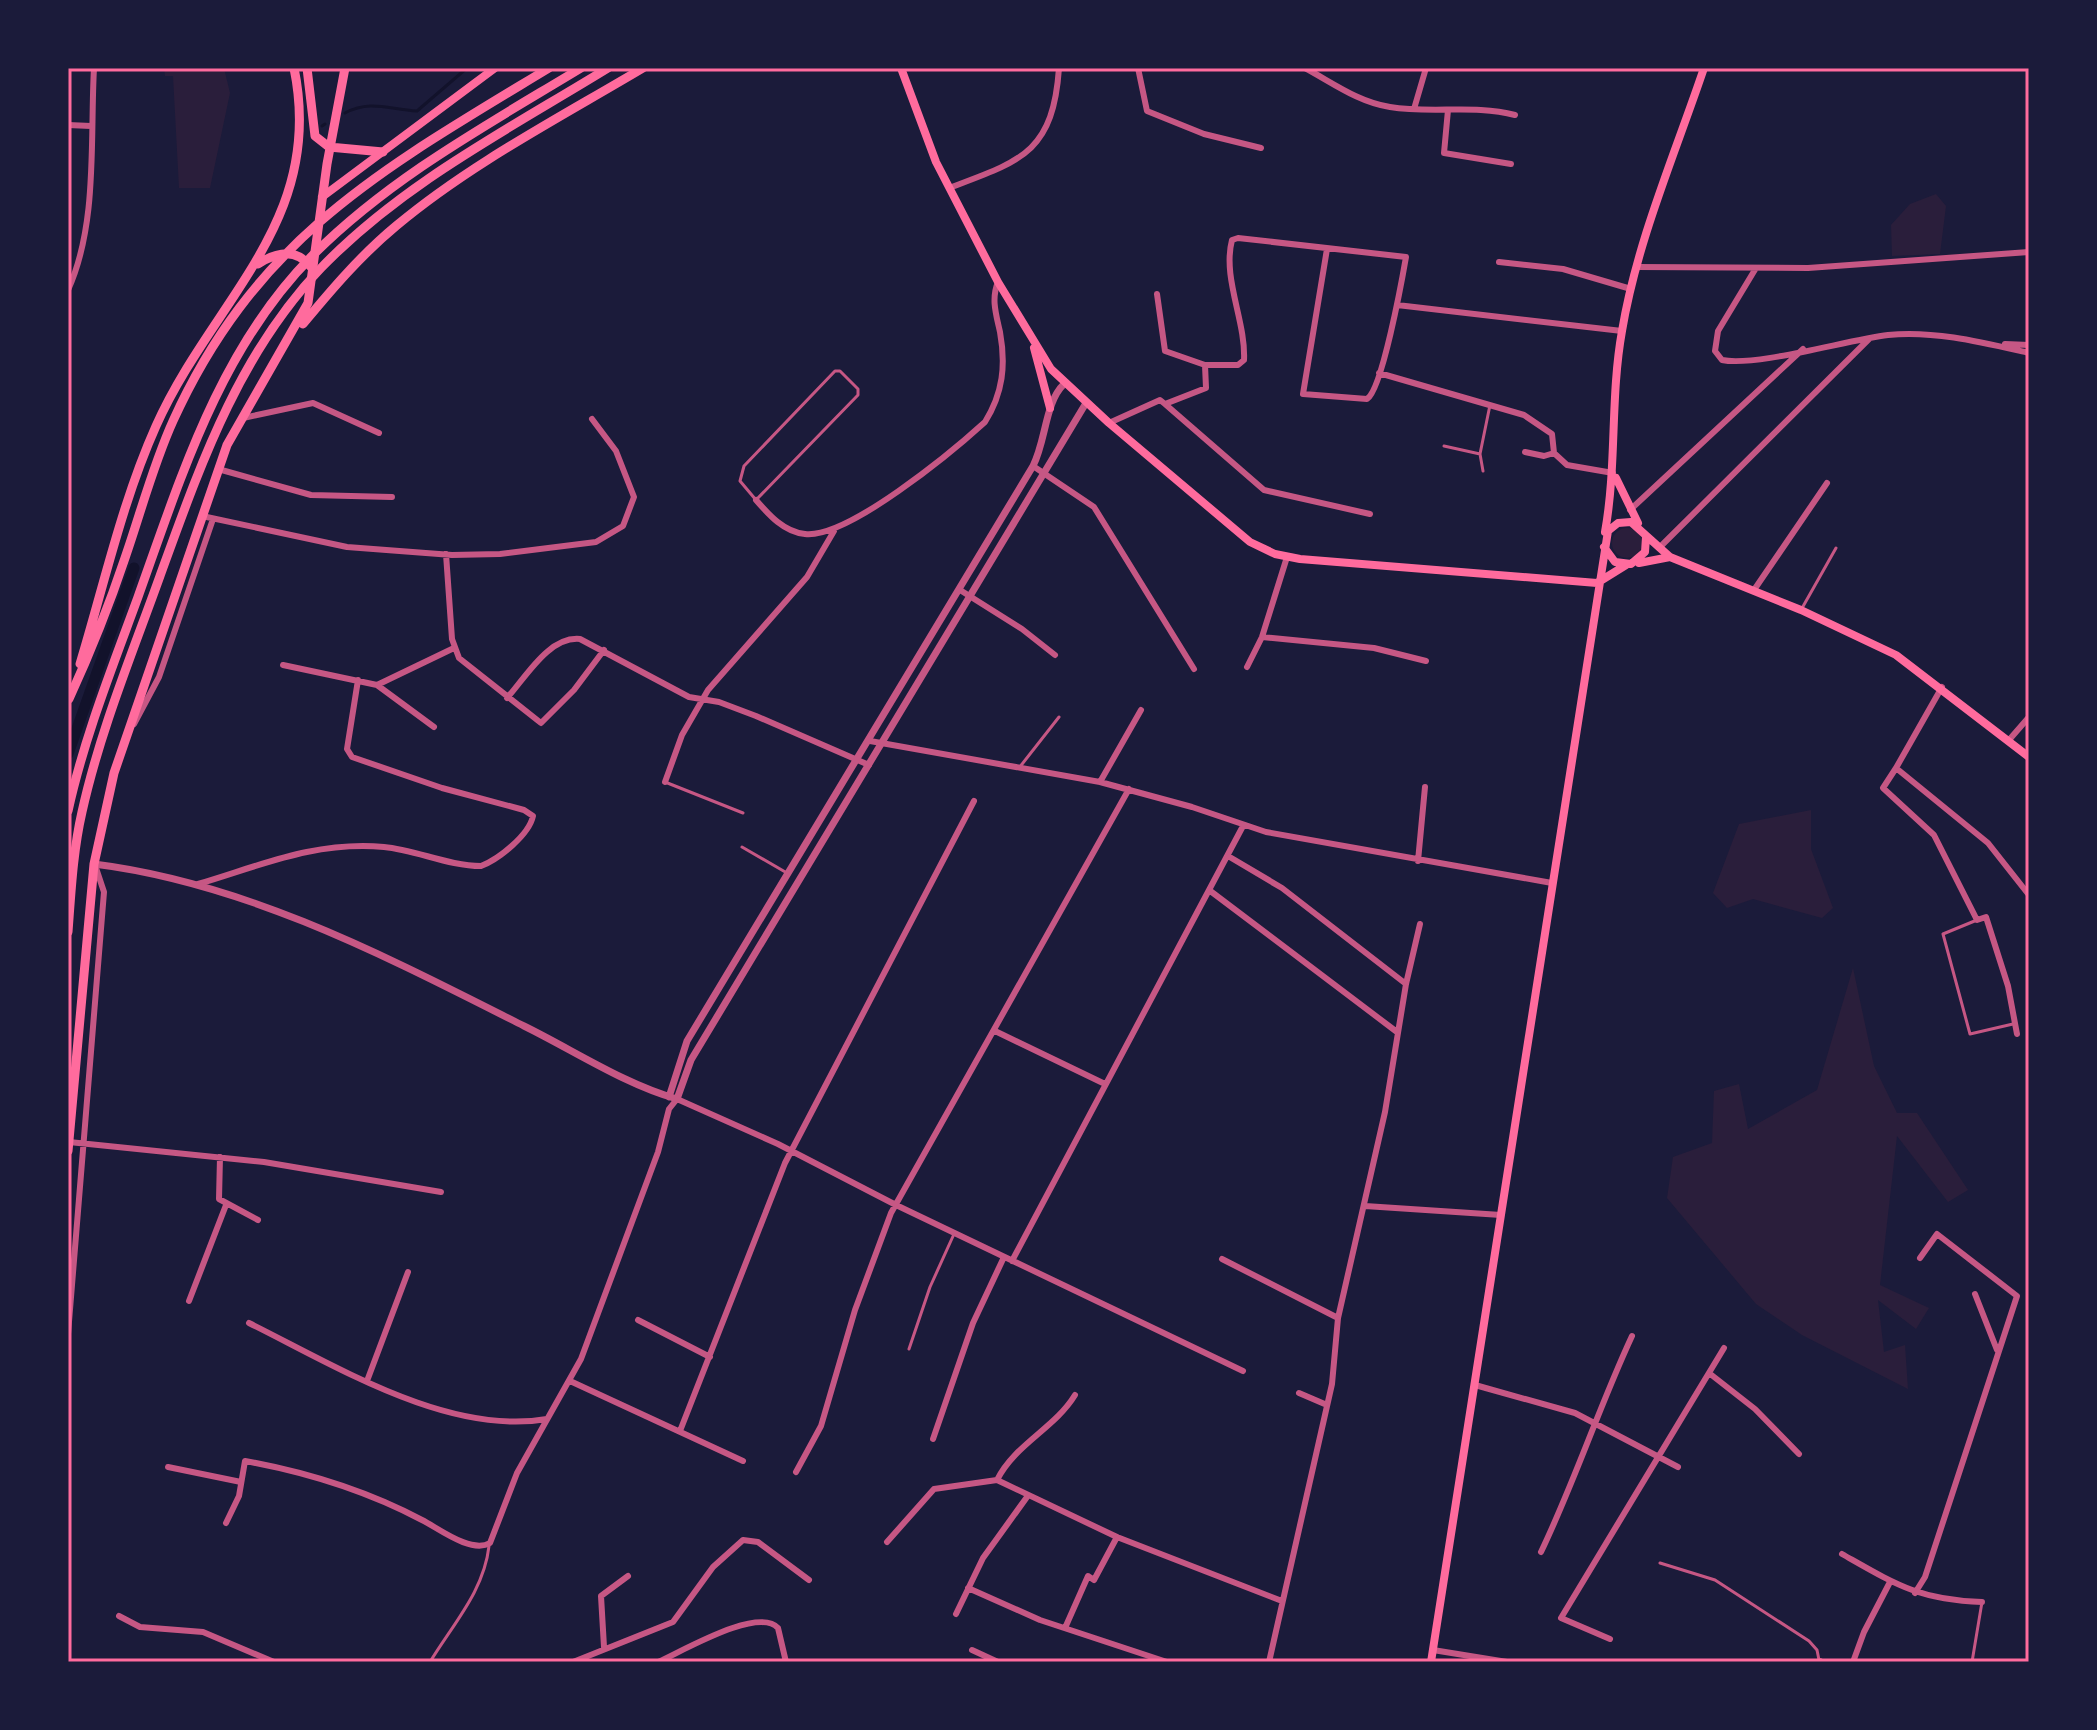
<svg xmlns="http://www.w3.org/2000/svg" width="2097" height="1730" viewBox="0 0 2097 1730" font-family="Helvetica,sans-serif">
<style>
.green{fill:#2a1e3b}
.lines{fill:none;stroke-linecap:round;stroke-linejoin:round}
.stream{stroke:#12122b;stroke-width:3}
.canal{stroke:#12122b;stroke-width:11}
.service{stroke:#c65784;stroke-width:3}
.minor{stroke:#c65784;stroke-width:6}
.tertiary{stroke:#c65784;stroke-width:7}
.secondary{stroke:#ff6b9d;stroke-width:8}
.primary{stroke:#ff6b9d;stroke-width:9}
.trunk{stroke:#ff6b9d;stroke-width:9}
.neatline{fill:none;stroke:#ff6b9d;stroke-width:3}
</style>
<rect width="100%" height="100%" fill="#1b1b3a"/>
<!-- green -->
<path class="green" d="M164 68H224L230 93 210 188H179L173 76H165Z
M1936 194 1946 206 1940 254 1892 256 1891 225 1910 204Z
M1612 543a15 15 0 1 1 30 0a15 15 0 1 1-30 0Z
M1811 810V849L1833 908 1822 918 1753 899 1727 908 1713 893 1739 824Z
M1853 968 1874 1066 1897 1113H1917L1968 1190 1948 1202 1897 1136 1880 1285 1929 1308 1916 1329 1878 1300 1884 1352 1905 1345 1908 1389 1802 1335 1756 1304 1667 1198 1673 1157 1712 1143 1714 1091 1739 1084 1748 1129 1817 1090Z"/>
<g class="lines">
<!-- stream -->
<path class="stream" d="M345 113C371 99 390 110 417 111L467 68
M322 126 325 124"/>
<!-- canal -->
<path class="canal" d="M68 754 134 568"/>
<!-- service -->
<path class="service" d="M835 371H840L858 389V395L756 500 740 481 744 466Z
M1444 446 1480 454
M1483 471 1480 454 1490 405
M1801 610 1836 548
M1019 768 1059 717
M665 782 743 813
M742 847 787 873
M1977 920 1943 934 1970 1034 2013 1024
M909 1349 930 1287 954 1234
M1660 1563 1715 1580 1809 1641 1817 1650 1819 1660
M430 1662C453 1624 484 1591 489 1546
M1972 1662 1982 1602"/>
<!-- minor -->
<path class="minor" d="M1138 68 1147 111 1204 134 1261 148
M1305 68C1333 83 1358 102 1390 107 1432 114 1474 104 1515 115
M1414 109 1426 68
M1448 110 1444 153 1511 164
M68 125 91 126
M949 188C1021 161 1053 153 1059 68
M1499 262 1563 269 1631 289
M1637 267 1808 268 2029 252
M1756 268 1718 331 1715 351 1722 360C1756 367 1847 340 1888 335 1934 330 1985 343 2029 353
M68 290C98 224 90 139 94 68
M1157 294 1165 351 1205 365H1238L1244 360C1246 321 1222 278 1232 240L1238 238 1406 257C1402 280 1382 390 1367 399L1303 394 1327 249
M1397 305 1622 331
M2005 344 2029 345
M1379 373 1524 415 1552 434 1554 453
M1165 404 1264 490 1370 514
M243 418 313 403 379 433
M1109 423 1160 400 1165 404 1206 388 1205 365
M1525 452 1544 456 1554 453
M1554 453 1567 465 1613 473
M1033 466 1094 507 1194 669
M218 469 311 495 392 497
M756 500C769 515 784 532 805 534 847 539 952 452 985 422 1003 393 1006 365 1000 332 996 314 991 299 998 282
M1630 510 1803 349
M202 516 347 547 452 555 500 554 596 542 623 526 634 497 616 451 592 419
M1659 548 1869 339
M446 554 452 639 459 658 541 723 574 690 604 650
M960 590 1022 629 1055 655
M1754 590 1827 483
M1262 637 1374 648 1426 661
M283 665 377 685 434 727
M1247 667 1262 637 1287 557
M377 685 454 648
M1942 687 1896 768 1988 843 2029 895
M507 698C526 677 549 636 580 639L689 697 719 702 756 716 869 765
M134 724 159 677 213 519
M2009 740 2029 717
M870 741 1100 782 1192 807 1266 832 1552 883
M1896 768 1883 788 1934 835 1977 920 1986 917 2008 986 2017 1034
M665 782 682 735 708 690 807 577 834 531
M1100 782 1141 710
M1228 856 1282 888 1406 984
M1418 861 1425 787
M198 884C262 865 315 841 384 847 416 850 449 866 481 866 499 859 529 835 533 816L524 810 442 788 352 757 347 749 358 680
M1209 890 1397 1032
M995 1031 1105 1084
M69 1142 264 1162 441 1192
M220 1157 219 1199 258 1220
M1365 1206 1501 1215
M1222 1259 1338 1318
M1012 1261 1243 826
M1975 1294 1997 1350
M189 1301 226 1205
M638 1320 710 1357
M249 1323C336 1366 448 1436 547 1419
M68 1334 104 892 95 865
M1709 1373 1755 1409 1799 1454
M367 1381 408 1272
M570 1381 743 1461
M1475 1385 1575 1413 1678 1467
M1299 1393 1327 1405
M680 1431 785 1163 974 801
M933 1439 973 1323 1004 1257
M168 1467 241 1482
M796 1472 821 1426 855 1310 891 1213 1129 789
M997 1480 1117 1537 1282 1601
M997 1480C1015 1444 1055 1428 1075 1395
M226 1523 239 1496 245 1461C306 1472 367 1491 422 1520 438 1528 471 1554 490 1543L517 1473 581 1359 658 1152 669 1109 677 1099 778 1144 896 1205 1243 1371
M887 1542 934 1489 997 1480
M1541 1552C1575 1481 1599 1407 1632 1336
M1842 1554C1895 1584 1919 1600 1982 1602
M968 1588 1040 1620 1167 1662
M1915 1593 1925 1577 2017 1296 1937 1234 1920 1258
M956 1614 983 1558 1027 1497
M119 1616 140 1627 203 1632 274 1662
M1065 1628 1088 1576 1094 1580 1117 1537
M1610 1639 1561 1618 1724 1348
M604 1647 601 1596 628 1576
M972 1650 998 1662
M1433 1650 1507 1662
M1820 1661V1662
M573 1662 673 1622 713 1567 743 1540 758 1542 809 1580
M658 1662C681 1652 758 1606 778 1628L786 1662
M1269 1662 1332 1384 1338 1318 1385 1112 1406 984 1420 924
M1853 1662 1864 1632 1890 1582"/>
<!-- tertiary -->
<path class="tertiary" d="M94 864C247 883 387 957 524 1026 573 1050 624 1084 677 1099L691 1060 1086 403
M669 1097 687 1041 1033 466C1046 441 1045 402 1064 384"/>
<!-- secondary -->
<path class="secondary" d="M901 68 936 162 998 282 1051 369 1109 423 1250 542 1275 554 1300 559 1597 583
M322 197 495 68
M1034 348 1050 408
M1616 478 1638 523
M1605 532C1617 465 1610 398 1622 331 1637 241 1675 154 1704 68
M1604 547 1615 562 1631 564 1645 552 1646 537
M1639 563 1670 557
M1597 583 1626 565
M1431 1662 1608 531 1618 523 1631 522 1670 557 1801 610 1896 655 2029 757"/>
<!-- primary -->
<path class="primary" d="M307 68 315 136 329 147 383 152
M258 264C277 252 296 248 311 267
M303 324C332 289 361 255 396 226 470 164 559 118 643 68
M80 664C104 585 122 502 156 426 212 300 326 222 294 68
M69 699C90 653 109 606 125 558 141 512 153 465 173 421 257 236 384 168 549 68
M68 1151 94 864 114 773 227 445 308 303 327 164 345 68"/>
<!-- trunk -->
<path class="trunk" d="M68 811C84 738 112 668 138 597 181 477 220 348 313 255 391 177 487 125 581 68
M68 932C71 892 73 851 82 812 100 731 132 654 160 576 200 466 238 355 321 268 403 183 509 129 608 68"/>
</g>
<!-- border -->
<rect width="2097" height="1730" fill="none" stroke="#1b1b3a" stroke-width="140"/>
<rect x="70" y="70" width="1957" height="1590" class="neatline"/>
</svg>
